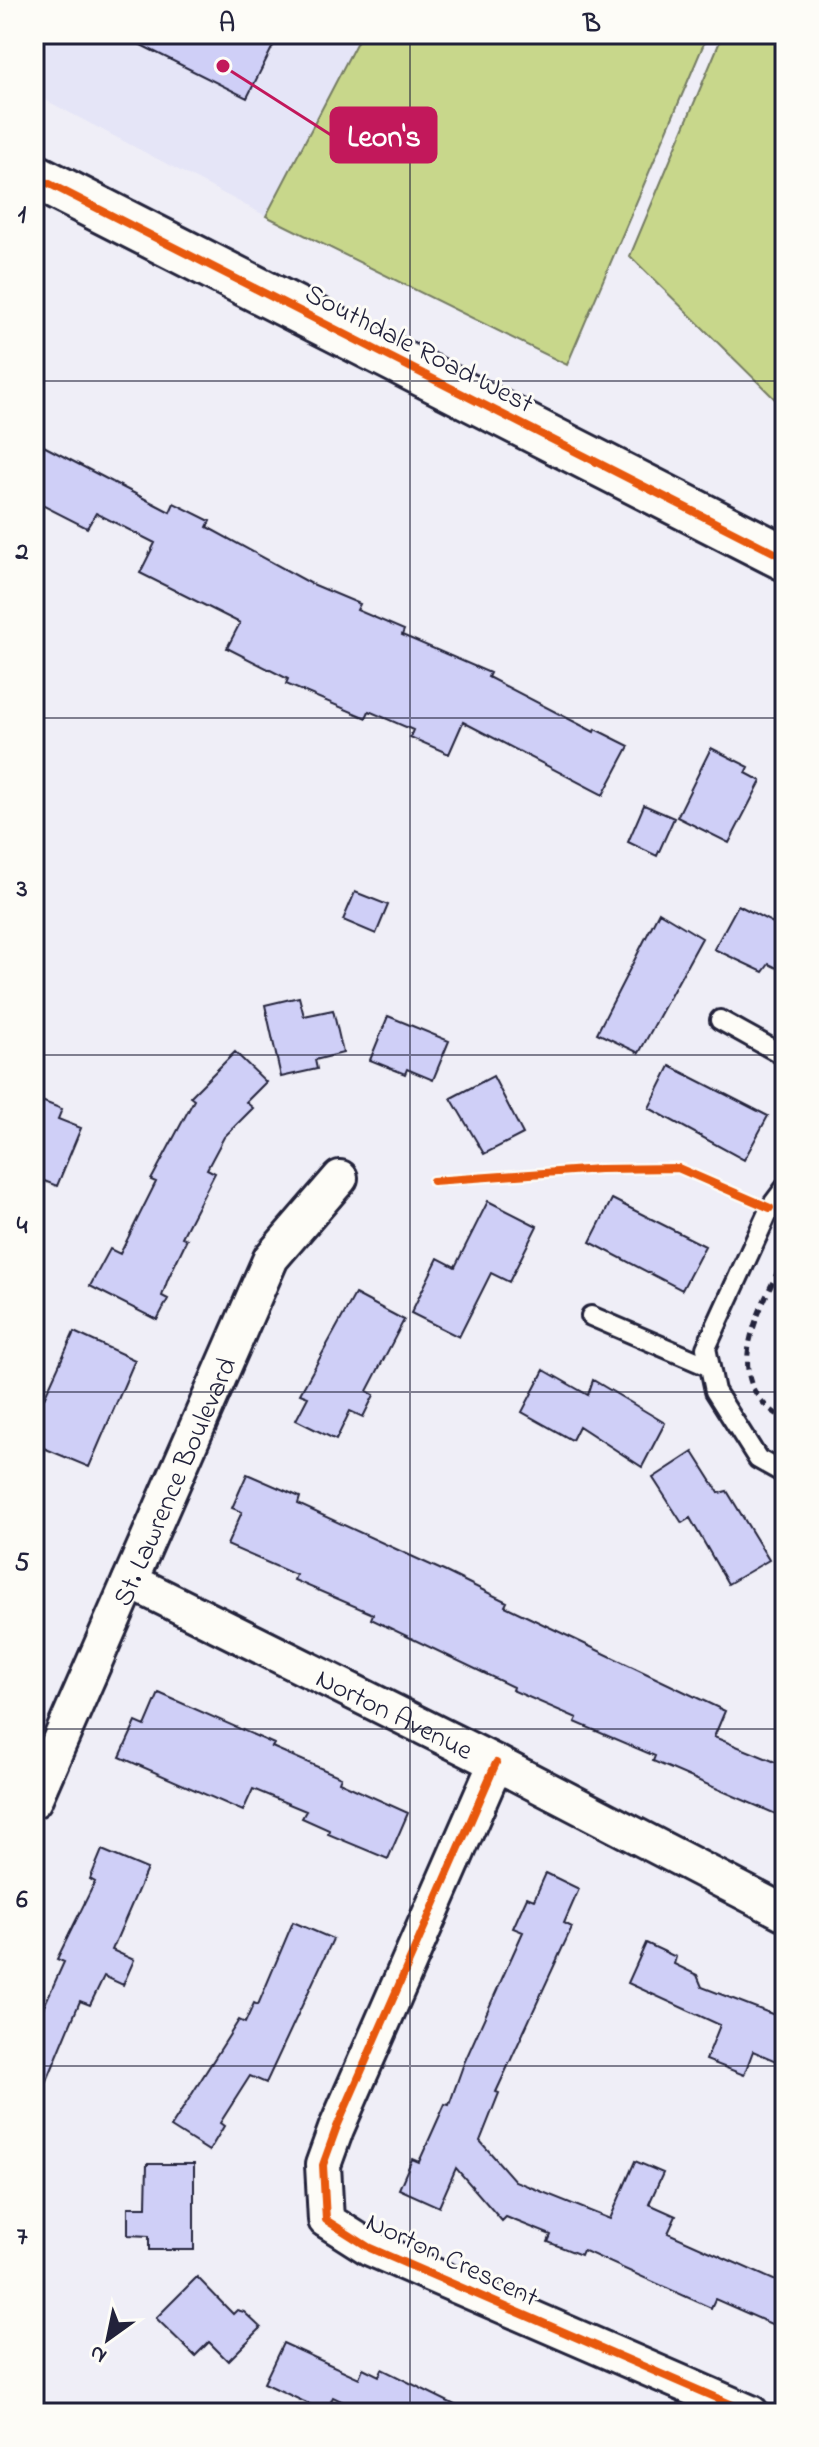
<svg xmlns="http://www.w3.org/2000/svg" width="819" height="2447" viewBox="0 0 819 2447" font-family="'Indie Flower',sans-serif">
<style>
.built{fill:#e5e5f7}
.green{fill:#c8d78b;stroke:#757c63;stroke-width:2}
.building{fill:#cfcff7;stroke:#22223b;stroke-width:2}
.lines{fill:none;stroke-linecap:round;stroke-linejoin:round}
.lane-casing{stroke:#22223b;stroke-width:24}
.street-casing{stroke:#22223b;stroke-width:40}
.secondary-casing{stroke:#22223b;stroke-width:50}
.path{stroke:#22223b;stroke-width:5;stroke-dasharray:8 6;stroke-linecap:butt}
.lane{stroke:#fdfcf7;stroke-width:18}
.street{stroke:#fdfcf7;stroke-width:34}
.secondary{stroke:#fdfcf7;stroke-width:44}
.cycleway-casing{stroke:#fdfcf7;stroke-width:13}
.cycleway{stroke:#e8590c;stroke-width:8}
.grid{fill:none;stroke:#22223b;stroke-width:2;stroke-opacity:0.55}
.labels{text-anchor:middle;stroke-width:6;stroke-linejoin:round;paint-order:stroke}
.street-label{font-size:28px;fill:#22223b;stroke:#fdfcf7}
.leader{fill:none;stroke:#c2185b;stroke-width:3}
.callout-dot{fill:#c2185b;stroke:#fdfcf7;stroke-width:3}
.callout{fill:#c2185b;stroke:#c2185b;stroke-width:3}
.callout-label{font-size:30px;text-anchor:middle;font-weight:bold;fill:#fff}
.neatline{fill:none;stroke:#22223b;stroke-width:3}
.grid-label{font-size:26px;text-anchor:middle;font-weight:bold;fill:#22223b}
</style>
<rect width="100%" height="100%" fill="#efeef7"/>
<filter id="ink" filterUnits="userSpaceOnUse"><feTurbulence type="fractalNoise" baseFrequency=".0125" numOctaves="2"/><feDisplacementMap in="SourceGraphic" scale="16" xChannelSelector="R" yChannelSelector="G"/><feConvolveMatrix kernelMatrix="1 2 1 2 8 2 1 2 1" color-interpolation-filters="sRGB"/></filter>
<g filter="url(#ink)">
<!-- built -->
<path class="built" d="M34 34H361L266 216 34 94Z"/>
<!-- green -->
<path class="green" d="M361 34H708L567 365 266 216Z
M723 34H785V409L630 256Z"/>
<!-- building -->
<path class="building" d="M119 34H279L247 98Z
M34 441 170 512 174 503 210 521 207 527 310 583 360 604 357 610 404 630 402 635 490 673 488 677 594 732 595 729 629 746 603 795 463 722 449 754 410 737 413 730 369 711 366 718 286 684 288 679 227 648 240 623 140 573 155 543 96 513 87 528 34 501Z
M711 748 749 767 746 773 761 781 729 843 677 817Z
M644 805 674 818 657 856 628 842Z
M355 892 388 905 376 934 343 920Z
M738 905 785 929V972L769 964 763 972 714 949Z
M659 912 702 938 639 1053 597 1033Z
M299 997 304 1016 333 1010 343 1053 315 1060 317 1069 281 1077 265 1005Z
M388 1016 449 1041 433 1080 407 1069 405 1074 370 1060Z
M235 1052 266 1082 246 1102 253 1108 224 1137 207 1169 215 1173 182 1237 187 1239 168 1279 162 1296 168 1299 157 1320 90 1286 110 1249 120 1254 156 1182 151 1180 194 1100 190 1097Z
M670 1066 768 1116 744 1160 649 1108Z
M493 1076 523 1134 484 1154 451 1098Z
M34 1098 62 1109 58 1119 81 1128 57 1186 34 1177Z
M612 1199 705 1246 682 1290 590 1242Z
M488 1201 537 1226 509 1282 491 1273 459 1337 411 1313 438 1258 455 1267Z
M355 1294 404 1320 367 1391 374 1395 363 1417 350 1411 336 1440 296 1420 308 1397 300 1394Z
M74 1332 135 1360 89 1467 34 1444V1420Z
M544 1370 588 1395 593 1380 665 1423 642 1467 579 1426 572 1440 522 1412Z
M693 1452 719 1493 727 1491 769 1560 728 1584 690 1518 682 1523 653 1478Z
M247 1474 300 1497 298 1504 446 1572 507 1602 505 1606 725 1711 714 1737 785 1766V1818L653 1761 655 1756 575 1722 577 1718 512 1690 513 1687 371 1619 373 1614 294 1580 296 1575 227 1545 242 1512 232 1508Z
M159 1693 274 1744 272 1747 341 1777 339 1782 408 1813 388 1859 328 1834 329 1830 302 1818 306 1811 253 1789 243 1811 120 1757 136 1722 145 1726Z
M102 1850 147 1869 112 1950 134 1960 123 1985 104 1976 90 2005 80 2001 34 2112V2010L41 2013 64 1962 57 1959 95 1882 90 1879Z
M546 1873 579 1889 564 1923 572 1927 496 2092 499 2093 480 2141 515 2181 610 2219 635 2161 663 2173 649 2204 676 2216 668 2233 785 2285V2330L715 2299 711 2308 583 2250 581 2255 548 2242 551 2235 506 2217 502 2221 456 2168 439 2207 399 2189 412 2159 419 2162 445 2104 449 2105 464 2063 523 1932 513 1928 527 1897 534 1900Z
M293 1922 333 1939 266 2083 250 2076 220 2123 224 2126 209 2151 171 2127 239 2020 245 2023 254 2003 258 2005Z
M646 1943 676 1957 674 1964 697 1975 702 1987 785 2019V2065L753 2051 744 2075 706 2060 720 2025 628 1983Z
M147 2164H194V2250H149V2236L128 2235V2207H146Z
M197 2277 233 2314 237 2310 244 2312 261 2328 228 2361 209 2342 195 2356 156 2318Z
M283 2343 359 2378 363 2368 379 2376 382 2369 471 2413H367L333 2397 326 2412 264 2383Z"/>
<g class="lines">
<!-- lane casing -->
<g class="lane-casing">
<path id="lane" d="M720 1020 785 1056
M785 1188 770 1208 706 1348 715 1391 758 1459 785 1474
M591 1316 710 1367"/>
</g>
<!-- street casing -->
<g class="street-casing">
<g id="street">
<path id="s1" d="M130 1581 496 1763 785 1913"/>
<path d="M496 1763 336 2129 323 2165 326 2220 370 2248 751 2413"/>
<path id="s2" d="M34 1800 271 1258 340 1178"/>
</g>
</g>
<!-- secondary casing -->
<g class="secondary-casing">
<path id="secondary" d="M34 176 785 558"/>
</g>
<!-- path -->
<path class="path" d="M785 1257C760 1310 715 1382 785 1419"/>
<!-- lane -->
<use href="#lane" class="lane"/>
<!-- street -->
<use href="#street" class="street"/>
<!-- secondary -->
<use href="#secondary" class="secondary"/>
<!-- cycleway casing -->
<g class="cycleway-casing">
<path id="cycleway" d="M34 176 785 558
M433 1181 599 1169 678 1168 770 1208
M496 1763 336 2129 323 2165 326 2220 370 2248 751 2413"/>
</g>
<!-- cycleway -->
<use href="#cycleway" class="cycleway"/>
</g>
</g>
<!-- grid -->
<path class="grid" d="M410 34V2413M34 381H785M34 718H785M34 1055H785M34 1392H785M34 1729H785M34 2066H785"/>
<g class="labels">
<!-- street labels -->
<g class="street-label">
<text transform="translate(420 347) rotate(27)" y="10">Southdale Road West</text>
<text dy="10" stroke="none"><textPath href="#s2" startOffset="348">St. Lawrence Boulevard</textPath></text>
<text dy="10" stroke="none"><textPath href="#s1" startOffset="296">Norton Avenue</textPath></text>
<text transform="translate(453 2258) rotate(25)" y="10">Norton Crescent</text>
</g>
</g>
<!-- callouts -->
<path class="leader" d="M223 66L331 135"/>
<circle class="callout-dot" cx="223" cy="66" r="8"/>
<rect class="callout" x="331" y="108" width="105" height="54" rx="8"/>
<g class="callout-label">
<text x="384" y="146">Leon's</text>
</g>
<!-- margin -->
<rect width="819" height="2447" fill="none" stroke="#fdfcf7" stroke-width="88"/>
<!-- north arrow -->
<g transform="translate(108 2339) rotate(213)" stroke="#fdfcf7" stroke-width="6" paint-order="stroke">
<path d="M0-6L14 30L0 20L-14 30Z" fill="#22223b"/>
<text y="-12" font-size="22" font-weight="bold" text-anchor="middle" fill="#22223b">N</text>
</g>
<rect x="44" y="44" width="731" height="2359" class="neatline"/>
<g class="grid-label">
<text x="227" y="31">A</text>
<text x="592" y="31">B</text>
<text x="22" y="222">1</text>
<text x="22" y="559">2</text>
<text x="22" y="896">3</text>
<text x="22" y="1233">4</text>
<text x="22" y="1570">5</text>
<text x="22" y="1907">6</text>
<text x="22" y="2244">7</text>
</g>
</svg>
